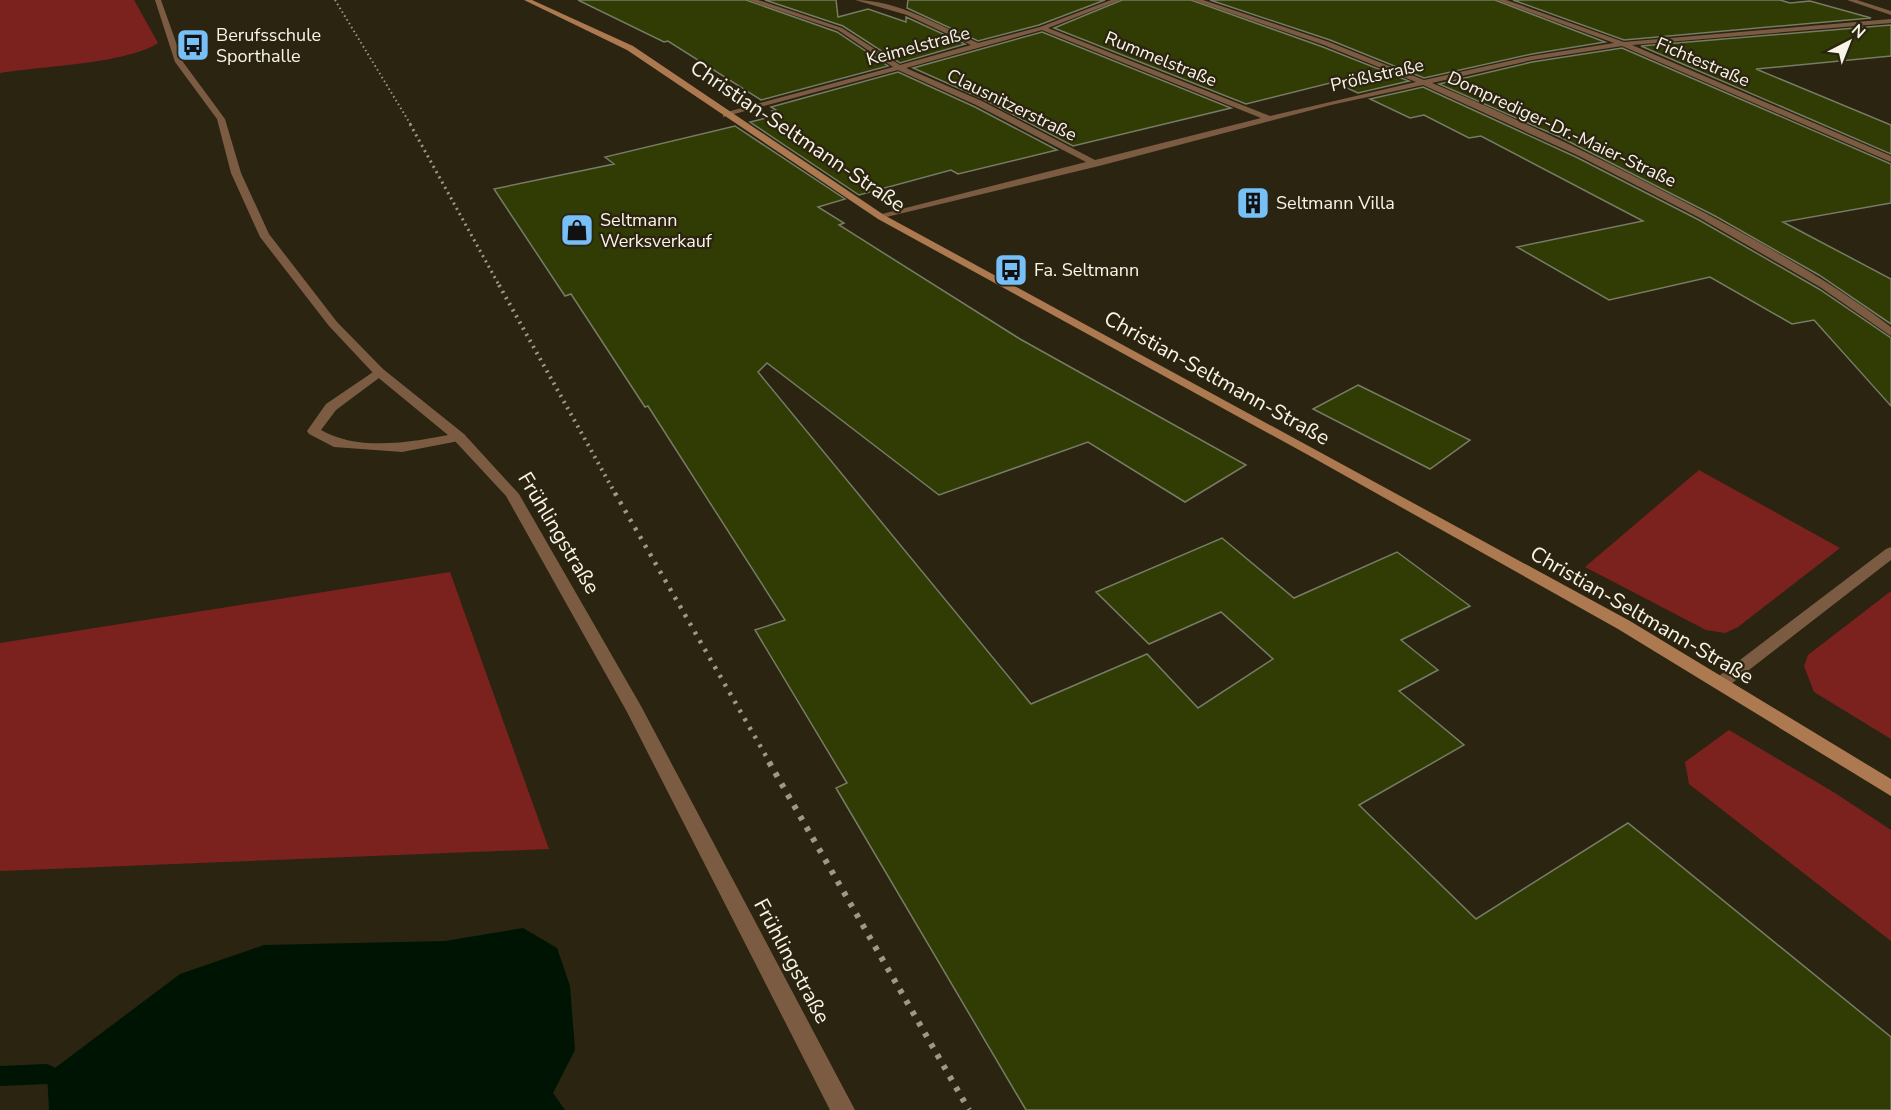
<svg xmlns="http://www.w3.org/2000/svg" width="1891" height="1110" viewBox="0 0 1891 1110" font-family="'Nunito Sans',sans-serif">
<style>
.green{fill:#7c221e}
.water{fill:#001403}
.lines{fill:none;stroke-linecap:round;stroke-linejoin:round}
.stream{fill:#001403;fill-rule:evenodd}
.building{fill:#313b04;stroke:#767c66;stroke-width:1.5}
.lane{fill:#7b5b42;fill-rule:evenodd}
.street{fill:#7b5b42;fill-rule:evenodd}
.secondary{fill:#ac7951;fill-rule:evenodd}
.rail-far4{stroke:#9d9889;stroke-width:2;stroke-dasharray:1.5 3;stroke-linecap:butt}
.rail-far3{stroke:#9d9889;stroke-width:3;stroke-dasharray:2 4;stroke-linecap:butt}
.rail-far2{stroke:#9d9889;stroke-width:4;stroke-dasharray:2 5;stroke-linecap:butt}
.rail-far1{stroke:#9d9889;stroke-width:4.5;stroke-dasharray:3 7;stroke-linecap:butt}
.rail{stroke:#9d9889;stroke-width:6;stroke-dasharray:4.5 8;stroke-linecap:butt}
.labels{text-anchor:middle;stroke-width:4.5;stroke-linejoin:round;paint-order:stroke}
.far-poi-label{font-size:18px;fill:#f8f4e8;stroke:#2b2411;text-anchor:start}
.far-street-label{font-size:18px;fill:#f8f4e8;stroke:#2b2411}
.street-label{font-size:21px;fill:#f8f4e8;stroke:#2b2411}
</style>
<rect width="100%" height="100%" fill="#2b2411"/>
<!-- green -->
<path class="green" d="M0 0H134L158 43C126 64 41 66 0 73Z
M1699 470 1840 548 1738 627 1725 633 1706 630 1585 567Z
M450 572 549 849 0 871V643Z
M1891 591V739L1814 692 1804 666 1808 655Z
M1729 730 1835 793 1891 830V941L1689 784 1685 762Z"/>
<!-- water -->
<path class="water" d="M523 928 557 948 570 986 575 1050 553 1093 565 1110H49L47 1074 180 974 264 945 445 941Z"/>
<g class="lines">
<!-- stream -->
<path class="stream" d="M47 1064 54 1067 57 1074 54 1081 47 1084 0 1086V1066Z"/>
</g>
<!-- building -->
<path class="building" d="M578 0H746L837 32 888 66 761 100 668 41 664 42Z
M765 0H836L838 17 868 9 906 22V17L965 44 900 63 843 26Z
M908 0H1105L1039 25 978 41 907 8Z
M1122 0H1191L1323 47 1409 81 1358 93 1334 82 1246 104 1054 28Z
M1210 0H1495L1605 42 1532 54 1424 78 1330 40Z
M1513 0H1780L1790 3 1810 1 1871 18 1624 40Z
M1891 25V56L1756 69 1891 125V154L1641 46Z
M1042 32 1231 108 1073 146 983 99 913 68Z
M1622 48 1891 164V203L1783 222 1891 279V324L1819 275 1715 216 1562 138 1439 84 1532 62Z
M898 72 975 107 1057 150 958 174 951 170 859 195 750 122 779 115 772 111 776 110 771 107Z
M1423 87 1576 157 1699 220 1819 289 1891 338V406L1814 320 1792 324 1710 277 1609 300 1517 247 1643 221 1481 136 1469 138 1424 115 1410 118 1370 99Z
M735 126 845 199 818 207 844 223 839 225 1020 339 1246 465 1185 502 1088 442 939 495 767 363 758 372 1031 704 1147 654 1198 708 1273 659 1221 612 1149 644 1096 592 1222 538 1294 598 1397 552 1470 606 1401 640 1438 670 1399 691 1464 745 1359 805 1476 919 1628 823 1891 1037V1110H1026L836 788 847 783 755 630 785 620 648 406 645 407 571 294 565 296 494 189 614 164 605 157Z
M1358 385 1470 440 1430 469 1313 409Z"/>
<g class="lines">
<!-- lane -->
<path class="lane" d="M379 368 383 369V375L336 410 321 430C361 453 416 441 459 433L464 434 466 437 464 440 402 452 334 447 309 434 307 431 326 404Z"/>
<!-- street -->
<path class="street" d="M155 0H161L183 62 225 119 241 173 269 234 337 322 383 369 464 434 519 494 641 706 855 1110H830L627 712 506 496 454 440 375 375 329 326 260 237 231 173 217 119 175 62Z
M748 0H758L842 28 900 65 971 45 907 15 855 0C898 0 940 26 978 43L1040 27 1111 0H1120L1048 28 1270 116 1416 82 1324 45 1193 0H1203L1329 42 1424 80 1532 56 1614 43 1497 0H1506L1624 42 1891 19V23L1632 45 1891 156V162L1622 46 1532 60 1432 83C1519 119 1604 160 1688 204 1758 241 1828 279 1891 327V336L1820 287 1700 218 1577 155 1423 85 1331 105 1099 166 878 219V215L1086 162 976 105 898 70 723 117V113L893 67 838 30ZM1042 30 1261 118 1095 160 982 101 906 68Z
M1847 0H1857L1891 11V15Z
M1891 547V560L1727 687H1715L1713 683 1715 679 1886 549Z"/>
<!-- secondary -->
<path class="secondary" d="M524 0H532L633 46 884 215 1630 621 1891 779V796L1618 629 1310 456 878 219 627 50Z"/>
<!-- rail-far4 -->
<path class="rail-far4" d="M335 0 411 125"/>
<!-- rail-far3 -->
<path class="rail-far3" d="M410 124 500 287"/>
<!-- rail-far2 -->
<path class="rail-far2" d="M499 285 616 495"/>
<!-- rail-far1 -->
<path class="rail-far1" d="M615 493 770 763"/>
<!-- rail -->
<path class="rail" d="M769 762 969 1110"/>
</g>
<!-- icons -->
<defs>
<g id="bus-square" transform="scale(1.725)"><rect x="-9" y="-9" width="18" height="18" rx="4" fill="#77bff7" stroke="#2b2411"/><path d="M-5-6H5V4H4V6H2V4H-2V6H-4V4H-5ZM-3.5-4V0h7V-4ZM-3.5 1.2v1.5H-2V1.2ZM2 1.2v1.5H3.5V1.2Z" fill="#111"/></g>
<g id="building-square" transform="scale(1.725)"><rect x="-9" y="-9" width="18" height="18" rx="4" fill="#77bff7" stroke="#2b2411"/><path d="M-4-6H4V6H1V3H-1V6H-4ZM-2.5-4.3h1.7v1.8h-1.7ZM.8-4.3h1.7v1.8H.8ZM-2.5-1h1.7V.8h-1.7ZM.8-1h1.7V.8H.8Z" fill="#111"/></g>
<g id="shop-square" transform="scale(1.725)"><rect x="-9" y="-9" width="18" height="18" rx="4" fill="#77bff7" stroke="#2b2411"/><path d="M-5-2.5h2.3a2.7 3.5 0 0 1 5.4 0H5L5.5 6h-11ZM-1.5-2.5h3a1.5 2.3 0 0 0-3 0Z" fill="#111"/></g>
</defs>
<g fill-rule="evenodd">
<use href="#bus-square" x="193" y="45"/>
<use href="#building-square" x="1253" y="203"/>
<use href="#shop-square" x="577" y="230"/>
<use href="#bus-square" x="1011" y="270"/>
</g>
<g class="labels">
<!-- far-poi labels -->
<g class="far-poi-label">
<text x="216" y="41">Berufsschule<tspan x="216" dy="21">Sporthalle</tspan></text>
<text x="1276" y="209">Seltmann Villa</text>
<text x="600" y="226">Seltmann<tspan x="600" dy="21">Werksverkauf</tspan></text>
<text x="1034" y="276">Fa. Seltmann</text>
</g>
<!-- far-street labels -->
<g class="far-street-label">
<text transform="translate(918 46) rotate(-15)" y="6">Keimelstraße</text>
<text transform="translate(1161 59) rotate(22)" y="6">Rummelstraße</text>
<text transform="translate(1703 62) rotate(23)" y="6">Fichtestraße</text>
<text transform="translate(1377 75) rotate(-13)" y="6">Prößlstraße</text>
<text transform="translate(1012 105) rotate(26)" y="6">Clausnitzerstraße</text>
<text transform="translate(1562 129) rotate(25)" y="6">Domprediger-Dr.-Maier-Straße</text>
</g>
<!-- street labels -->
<g class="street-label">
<text transform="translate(798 136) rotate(34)" y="7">Christian-Seltmann-Straße</text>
<text transform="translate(1217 378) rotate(29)" y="7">Christian-Seltmann-Straße</text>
<text transform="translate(559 533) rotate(59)" y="7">Frühlingstraße</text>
<text transform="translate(1642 615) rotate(30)" y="7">Christian-Seltmann-Straße</text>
<text transform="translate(792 961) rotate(62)" y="7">Frühlingstraße</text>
</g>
</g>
<!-- north arrow -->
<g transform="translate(1849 42) rotate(42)" stroke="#2b2411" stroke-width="4.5" paint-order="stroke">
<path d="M0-4.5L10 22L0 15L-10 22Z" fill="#f8f4e8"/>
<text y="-9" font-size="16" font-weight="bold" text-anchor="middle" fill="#f8f4e8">N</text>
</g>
</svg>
